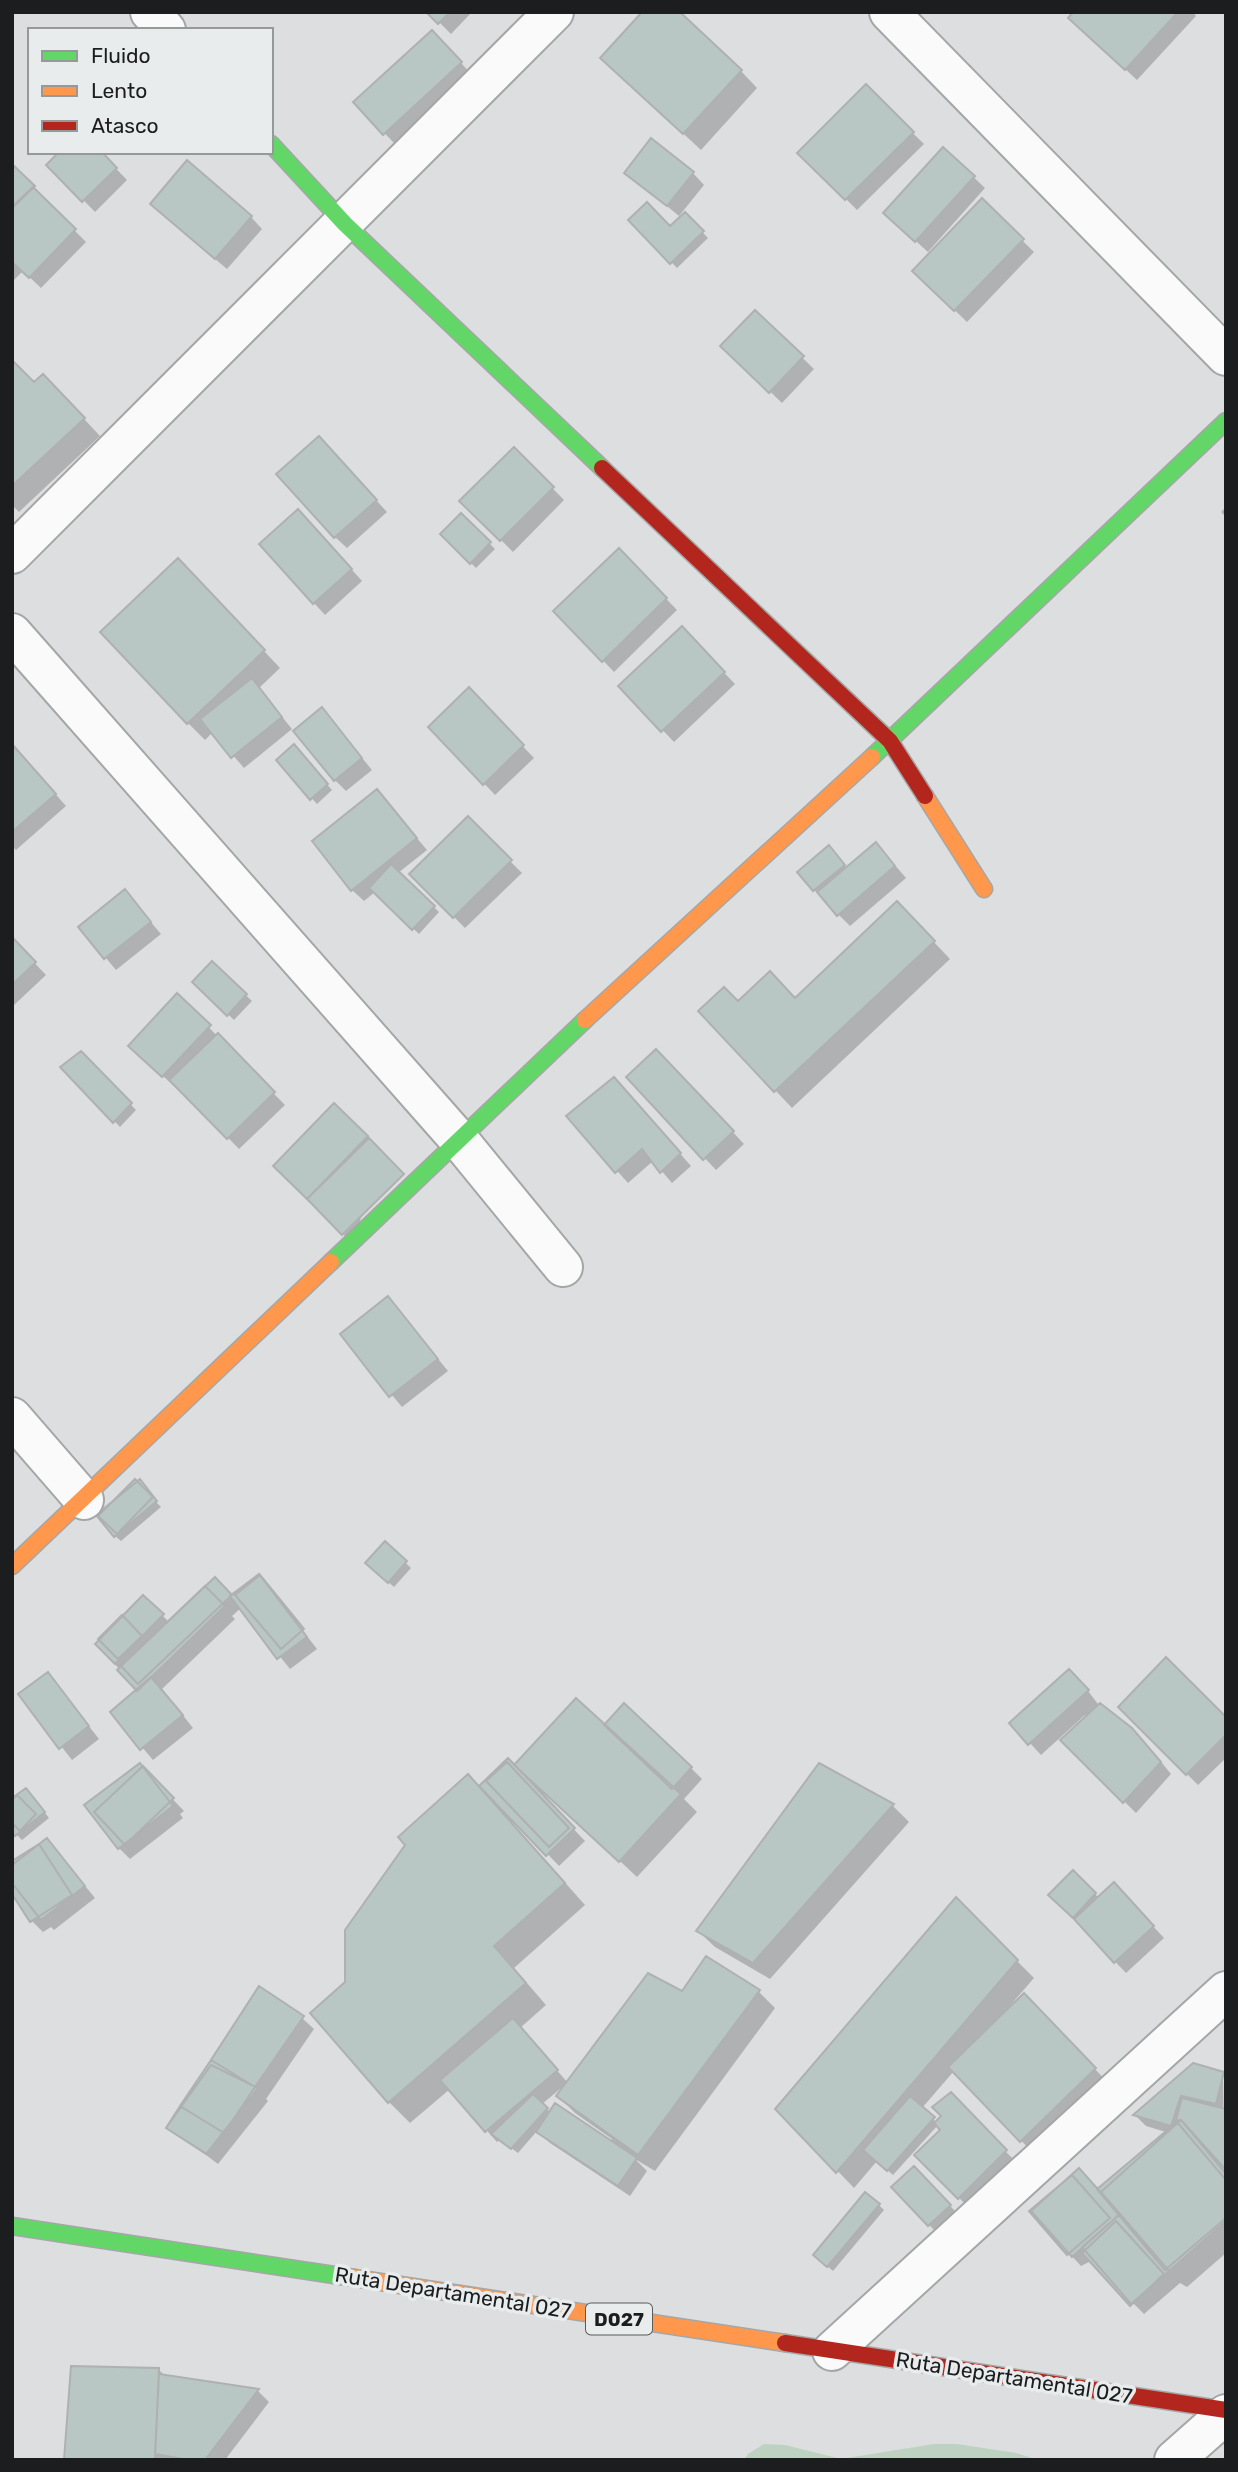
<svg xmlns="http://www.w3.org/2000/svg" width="1238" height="2472" viewBox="0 0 1238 2472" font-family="Rubik,sans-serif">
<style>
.green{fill:#bdd2c0}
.shadow{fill:#0003;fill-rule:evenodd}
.building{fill:#b8c7c4;stroke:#afb1b1;stroke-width:2}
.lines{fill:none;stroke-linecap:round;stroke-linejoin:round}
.street-casing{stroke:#a5a7a7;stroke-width:42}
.fast-casing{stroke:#a5a7a7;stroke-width:19}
.slow-casing{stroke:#a5a7a7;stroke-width:19}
.jam-casing{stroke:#a5a7a7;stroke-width:19}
.street{stroke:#fafafa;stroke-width:38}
.fast{stroke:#63d668;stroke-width:16}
.slow{stroke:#ff974d;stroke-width:16}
.jam{stroke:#b3261e;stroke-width:16}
.labels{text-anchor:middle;stroke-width:7;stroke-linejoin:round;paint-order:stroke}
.shield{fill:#e8eced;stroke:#595b5c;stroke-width:2}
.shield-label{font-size:19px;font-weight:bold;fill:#1c1d1e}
.street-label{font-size:21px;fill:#1c1d1e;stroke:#e8eced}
</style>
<rect width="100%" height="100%" fill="#dcdedf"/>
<!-- green -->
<path class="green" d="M764 2444 785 2445 841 2459 934 2444H957L1016 2453 1038 2460H744L748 2454Z"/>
<!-- shadow -->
<path class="shadow" d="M429 12H472L451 34Z
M1075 12H1193L1196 16 1137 80 1082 29Z
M443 43 472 75 396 145 355 103Z
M741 71 757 88 701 150 619 74Z
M866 87 924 144 857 210 800 153Z
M944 149 985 188 928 252 897 224Z
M100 152 127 180 95 212 49 165Z
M12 167 86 242 41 288 23 271 12 282V210L15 207Z
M627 173H693L704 185 679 216Z
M982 201 1034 252 967 322 914 271Z
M685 214 708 238 677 268 630 220 670 228Z
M163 215 251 217 262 229 227 269Z
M755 312 814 369 782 403 723 346Z
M12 361 34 384 60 393 100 436 19 512 12 505Z
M514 449 564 500 513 552 462 501Z
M330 450 387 512 347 548 335 537Z
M1226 507V517L1221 512Z
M461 515 495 549 476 568 442 534Z
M310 523 362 581 325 615 314 603Z
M619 550 677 610 614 672 556 611Z
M195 577 280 668 259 688 292 729 244 768 213 732 205 740 188 723Z
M693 640 735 684 674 742 621 687Z
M469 690 534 758 495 795 431 727Z
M322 709 372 770 346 791 335 780Z
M12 745 66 806 16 850 12 846Z
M299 752 332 790 317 804 278 761Z
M377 791 427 850 398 873 439 912 419 934 375 892 364 901 352 890Z
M468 819 522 873 465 928 411 874Z
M834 853 847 869 887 856 906 878 850 926 814 890Z
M125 892 161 934 116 970 80 927Z
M914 921 950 959 792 1108 700 1011 738 1003 795 1000Z
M12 939 46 975 12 1007Z
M212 963 252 1001 234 1020 194 982Z
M177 995 285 1105 239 1149 177 1085 175 1087 142 1057Z
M81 1054 136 1110 120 1127 63 1067Z
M668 1062 744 1144 716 1170 628 1077Z
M625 1091 691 1166 672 1183 653 1161 628 1183 568 1116Z
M334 1106 378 1149 354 1245 275 1166Z
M388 1298 448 1371 402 1407 342 1335Z
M135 1481 161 1507 121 1541 115 1536Z
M385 1543 411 1568 394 1587 367 1563Z
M215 1579 232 1597 270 1588 317 1649 290 1669 241 1608 232 1616 235 1619 162 1689 193 1728 153 1760 112 1712 138 1690 97 1644 144 1597 169 1622Z
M48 1674 99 1739 72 1760 20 1694Z
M1081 1682 1098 1704 1144 1741 1171 1774 1136 1813 1062 1740 1087 1718 1085 1715 1041 1755 1030 1743Z
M1120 1707 1226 1719V1758L1198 1785Z
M605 1727 691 1768 702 1779 684 1799 697 1812 637 1877 520 1768 518 1771 585 1841 559 1866 506 1811 503 1813 585 1905 514 1968 546 2005 520 2028 568 2083 682 1993 758 1991 775 2008 655 2171 635 2159 647 2171 630 2196 550 2143 537 2131 518 2153 500 2140 497 2142 450 2089 410 2123 389 2102 347 1983 479 1788 508 1760 514 1767ZM565 2085 558 2096 575 2113 612 2139 610 2142 551 2113 542 2104Z
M140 1765 184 1811 180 1814 183 1818 130 1859 119 1848Z
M820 1765 893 1806 909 1822 770 1979 715 1947 698 1931Z
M31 1795 49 1818 22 1840 16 1834Z
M47 1840 95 1898 54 1930 51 1927 43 1932 32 1921Z
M1073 1872 1099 1898 1125 1896 1164 1938 1126 1973 1051 1895Z
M956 1900 1034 1978 1008 2008 1041 2012 1111 2086 1038 2158 954 2071 922 2108 937 2123 943 2116 950 2095 1017 2163 970 2209 917 2155 942 2130 938 2125 893 2175 877 2161 854 2188 778 2109Z
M302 2018 314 2029 266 2099 268 2101 218 2164 168 2127Z
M1223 2074 1226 2253 1187 2287 1180 2283 1144 2314 1091 2261 1081 2266 1031 2212 1098 2191 1169 2133 1146 2126 1135 2115Z
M914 2168 955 2211 934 2230 894 2187Z
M879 2205 884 2210 833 2271 820 2260Z
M159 2370 166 2377 258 2391 269 2402 225 2460H66Z"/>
<!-- building -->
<path class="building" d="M426 12H450L438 24Z
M642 12H680L742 70 683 134 600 58Z
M1073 12H1178L1125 70 1068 18Z
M432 30 462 62 383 135 353 102Z
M866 84 914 132 845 200 797 153Z
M651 138 694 172 667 206 624 173Z
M943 147 975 176 915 242 883 213Z
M59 152H102L117 168 82 202 46 165Z
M187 160 252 216 215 259 150 204Z
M12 164 35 186 13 207 12 206Z
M33 187 76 229 29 278 12 262V207Z
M982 198 1024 239 954 311 912 271Z
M647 202 670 226 685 212 704 231 670 264 628 220Z
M755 310 804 356 769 393 720 346Z
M12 360 34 382 43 374 85 418 12 486Z
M319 436 377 500 334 538 276 474Z
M514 447 554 487 500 541 459 501Z
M298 509 352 569 313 604 259 544Z
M461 513 491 542 470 564 440 534Z
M619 548 667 598 602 662 553 611Z
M178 558 265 650 187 724 100 632Z
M682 626 725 672 661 732 618 686Z
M252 678 282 717 231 758 200 719Z
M469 687 524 745 483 785 428 727Z
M322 707 362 758 334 781 293 731Z
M12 744 56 794 12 832Z
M294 744 328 784 310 800 276 760Z
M377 789 417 838 351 891 312 841Z
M468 816 512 860 453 918 409 874Z
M876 842 895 866 837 916 817 892Z
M829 845 845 865 813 891 797 872Z
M391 864 435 906 412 930 369 888Z
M125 889 151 922 104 959 78 927Z
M897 901 935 941 774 1092 698 1011 724 987 738 1001 770 971 795 998Z
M12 937 36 962 12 985Z
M212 961 247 994 227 1016 192 982Z
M177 993 211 1025 162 1077 128 1046Z
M218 1033 275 1092 227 1139 169 1080Z
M656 1049 734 1131 703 1160 626 1077Z
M81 1051 132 1103 113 1123 60 1067Z
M614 1077 681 1153 660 1173 642 1149 615 1173 566 1116Z
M334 1103 368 1136 307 1199 273 1166Z
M369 1138 404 1174 342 1235 307 1199Z
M388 1296 438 1359 389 1397 340 1334Z
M135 1479 153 1497 117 1534 98 1516Z
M140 1479 157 1501 114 1537 96 1515Z
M385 1541 407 1561 388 1583 365 1563Z
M259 1574 307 1637 277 1659 230 1596Z
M260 1575 304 1629 281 1649 235 1595Z
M215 1577 232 1595 138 1684 121 1666Z
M205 1586 225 1606 137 1691 117 1670Z
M143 1595 164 1614 115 1664 95 1644Z
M122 1615 142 1636 118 1659 98 1639Z
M1166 1657 1226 1717V1735L1186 1775 1118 1707Z
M1069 1669 1089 1690 1028 1745 1009 1723Z
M48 1672 89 1726 59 1749 18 1694Z
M151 1677 183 1715 140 1750 110 1712Z
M576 1698 681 1794 619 1862 514 1765Z
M624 1703 692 1767 672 1789 604 1725Z
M1100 1703 1132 1728 1161 1762 1123 1803 1060 1740Z
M508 1758 575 1828 546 1856 479 1786Z
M507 1762 569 1828 549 1847 486 1781Z
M140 1763 173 1806 118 1849 84 1805Z
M819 1763 894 1804 753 1963 696 1931Z
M143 1766 174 1798 125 1845 94 1812Z
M468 1774 565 1883 494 1946 526 1983 388 2103 310 2013 345 1982V1930L405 1845 398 1837Z
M26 1788 45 1812 15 1836 12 1832V1798Z
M17 1795 36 1814 20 1831 12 1823V1800Z
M47 1838 85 1886 41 1920 12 1883V1865Z
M39 1844 72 1895 30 1922 12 1894V1861Z
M1073 1870 1096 1893 1073 1918 1048 1895Z
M1114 1882 1154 1926 1114 1963 1074 1919Z
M956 1897 1018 1960 836 2173 775 2109Z
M706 1956 760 1990 638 2155 556 2096 648 1973 682 1991Z
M259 1986 304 2016 255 2087 211 2060Z
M1024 1993 1096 2068 1020 2142 948 2067Z
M513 2018 558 2070 485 2132 440 2080Z
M211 2060 255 2087 224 2133 180 2106Z
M1193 2063 1224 2072 1216 2104 1181 2096 1171 2126 1133 2115Z
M211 2065 258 2088 206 2154 166 2128Z
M951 2092 1007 2150 958 2199 914 2155 940 2130 934 2123 941 2116 932 2107Z
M533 2094 548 2108 511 2149 491 2134Z
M910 2096 935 2117 887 2171 863 2150Z
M1182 2098 1226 2109V2174L1182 2121 1176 2120Z
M555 2103 637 2158 618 2186 536 2132Z
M180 2106 224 2133 207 2154 166 2128Z
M1181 2120 1226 2170V2221L1169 2271 1101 2192Z
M1177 2122 1226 2180V2218L1165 2270 1097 2189Z
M914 2166 951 2205 928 2226 891 2187Z
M1079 2168 1120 2214 1072 2257 1031 2211Z
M1072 2175 1110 2218 1067 2255 1029 2211Z
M865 2192 880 2204 827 2267 813 2255Z
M1120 2214 1169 2271 1131 2304 1082 2247Z
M1116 2221 1164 2274 1130 2306 1082 2253Z
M71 2366 159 2368 155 2460H64Z
M159 2374 259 2389 205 2460H189L155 2454Z"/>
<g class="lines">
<!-- street casing -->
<g class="street-casing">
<path id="street" d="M150 12 166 30
M889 12 1226 356
M12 554 554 12
M12 633 460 1141 563 1267
M12 1417 84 1500
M832 2351 1226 1991
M1174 2460 1226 2414"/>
</g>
<!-- fast casing -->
<g class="fast-casing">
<path id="fast" d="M271 144 345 224 602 468
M872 757 1226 421
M331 1262 585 1020
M12 2226 354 2278"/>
</g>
<!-- slow casing -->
<g class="slow-casing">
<path id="slow" d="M925 796 984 889
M585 1020 872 757
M12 1566 331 1262
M354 2278 785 2343"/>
</g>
<!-- jam casing -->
<g class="jam-casing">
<path id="jam" d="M602 468 890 741 925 796
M785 2343 1226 2410"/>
</g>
<!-- street -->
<use href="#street" class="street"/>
<!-- fast -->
<use href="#fast" class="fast"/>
<!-- slow -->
<use href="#slow" class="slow"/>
<!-- jam -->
<use href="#jam" class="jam"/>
</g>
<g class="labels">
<!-- shield labels -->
<rect class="shield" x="586" y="2303.5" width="66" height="31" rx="5"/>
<g class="shield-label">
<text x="619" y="2326">D027</text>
</g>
<!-- street labels -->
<g class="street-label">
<text transform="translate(453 2293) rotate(9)" y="7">Ruta Departamental 027</text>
<text transform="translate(1014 2378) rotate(9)" y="7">Ruta Departamental 027</text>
</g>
</g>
<!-- border -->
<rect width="1238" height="2472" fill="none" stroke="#1c1d1e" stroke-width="28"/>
<!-- legend -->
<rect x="28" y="28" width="245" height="126" fill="#e8eced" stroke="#96999a" stroke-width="2"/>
<rect x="42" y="51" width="35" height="10" fill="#63d668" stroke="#96999a" stroke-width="2"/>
<text x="91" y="63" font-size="21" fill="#1c1d1e">Fluido</text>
<rect x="42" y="86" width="35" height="10" fill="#ff974d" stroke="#96999a" stroke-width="2"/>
<text x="91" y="98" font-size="21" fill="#1c1d1e">Lento</text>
<rect x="42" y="121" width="35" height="10" fill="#b3261e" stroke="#96999a" stroke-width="2"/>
<text x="91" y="133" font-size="21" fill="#1c1d1e">Atasco</text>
</svg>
